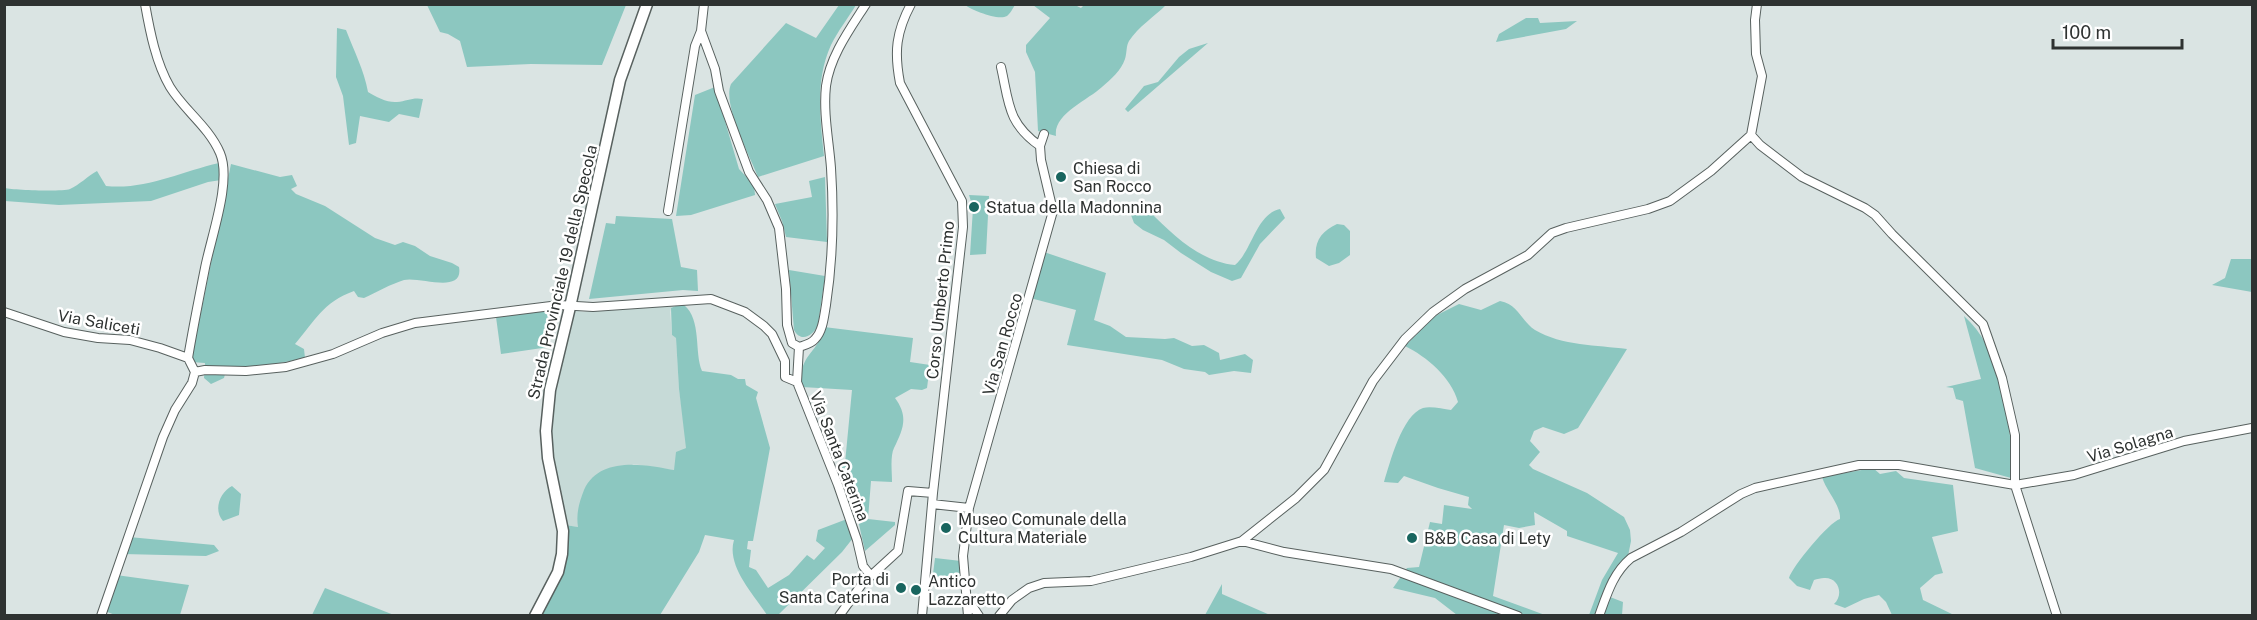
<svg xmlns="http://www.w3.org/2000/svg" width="2257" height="620" viewBox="0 0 2257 620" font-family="'Public Sans',sans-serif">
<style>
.built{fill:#c6dad7}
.green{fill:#8cc7c0}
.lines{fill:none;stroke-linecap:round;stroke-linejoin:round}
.minor-casing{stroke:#58615f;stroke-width:10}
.secondary-casing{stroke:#58615f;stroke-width:13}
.minor{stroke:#fff;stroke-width:8}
.secondary{stroke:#fff;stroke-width:10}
.poi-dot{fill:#19655f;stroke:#fff;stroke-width:2}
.labels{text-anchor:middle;stroke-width:5;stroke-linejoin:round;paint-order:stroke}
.poi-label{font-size:16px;fill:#2e3231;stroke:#fff;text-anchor:start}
.street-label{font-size:16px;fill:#2e3231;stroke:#fff}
</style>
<rect width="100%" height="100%" fill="#dae4e3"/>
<!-- built -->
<path class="built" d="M678 305 671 308 670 312 672 335 676 338 679 389 687 448 683 449 674 470 633 464 578 527 565 525 556 478 551 436 553 403 560 364 574 310 583 312Z"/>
<!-- green -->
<path class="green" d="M1085 4 1166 5C1155 16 1138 27 1129 41 1126 46 1127 53 1125 59 1121 71 1111 79 1102 87 1088 100 1053 114 1056 136L1038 131 1035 72 1026 52V45L1050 18 1033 5H1075L1081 8Z
M427 5V4L626 5 602 65 531 64 467 67 460 41 448 34 440 32Z
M839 5H856C848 18 838 31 831 45 815 80 820 118 824 156L758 177C750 156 722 104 731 84L786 23 816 38Z
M965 5H1015C1013 8 1010 14 1007 16 998 21 972 10 965 5Z
M1526 18H1538L1540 23 1577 21 1566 29 1496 42 1499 34Z
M337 28 346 30C354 51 364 70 368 92 376 97 388 103 397 102 407 101 413 97 423 99L419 118 399 114 389 122 360 116 356 143 349 145 343 96 336 77Z
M1208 43 1128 112 1125 109 1144 86 1158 82 1179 57 1189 49Z
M715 87 739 169 754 185 755 195 691 215 676 216 695 95Z
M219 163 221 180 208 182 151 201 59 205 5 201V188C13 190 62 192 70 189 79 185 88 176 97 171L106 186C146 190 180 172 219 163Z
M231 164 280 177 292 175 297 186 291 189 296 194 325 206 375 238 395 245 403 242 415 246 430 256 452 263 459 267C464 295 419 276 404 280 391 284 377 292 364 298L358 297 354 291C323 302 315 321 295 344L304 349 305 358 225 374 224 378 211 384 204 378 205 363 191 362Z
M825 177 827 242 786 237 782 221 775 204 812 197 809 181Z
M969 195 989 196 986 254 970 255 973 208Z
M1137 208 1144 209 1150 212C1173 235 1201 262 1235 265 1252 251 1256 214 1280 209L1285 218 1260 244 1241 278 1232 281 1211 272 1181 253 1164 240 1143 230 1134 223 1131 215Z
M616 216 672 219 681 267 697 270 698 291 683 290 589 299 606 223 615 224Z
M1337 224 1344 225 1350 231V255L1339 263 1329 266 1316 258C1314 241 1322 231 1337 224Z
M1044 252 1106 273 1094 320 1110 326 1126 337 1165 339 1174 338 1192 346 1204 345 1219 353 1220 360 1245 354 1253 360 1251 373 1234 371 1209 375 1205 372 1184 369 1162 360 1067 345 1076 310 1030 298Z
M2231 259H2252V292L2212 285 2225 278Z
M789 270 825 276 818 325C813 336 801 343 794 330Z
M1500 301C1518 304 1521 321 1535 330 1562 346 1597 345 1627 349L1578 428 1564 434 1543 427 1534 431 1530 441 1540 452 1529 465 1533 469 1587 493 1624 517 1630 530 1631 541 1628 556 1621 565 1610 597 1623 602 1622 615H1589L1602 580 1618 553 1567 536V531L1534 512 1535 525 1519 528 1504 525 1493 596 1545 615H1457L1435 598 1393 588 1407 568 1419 567 1430 522 1442 524 1444 505 1472 509 1468 505 1469 497 1438 488 1404 476 1398 483 1384 482C1390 463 1402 415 1423 408 1431 406 1443 409 1451 410L1458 402C1451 377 1427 357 1405 346L1435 316 1459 304 1481 310Z
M678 305H684C702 320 694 352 702 371L731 375 738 379H745L746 385 758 392 756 398 770 448 753 541H748L747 549 751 550 749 567 756 570 768 588 789 575 807 555 814 560 825 548 816 541 818 530 847 519 853 538 842 552 778 615H767C754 595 726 566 734 540L705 535 699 552 660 615 539 616 547 602 565 525 578 527C576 513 579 503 584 490 599 456 644 464 674 470L676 452 686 448 679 389 676 338 672 335 671 308Z
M553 310 549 347 501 354 496 317Z
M1964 316C2004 351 2013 427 2011 478L1975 468 1963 401 1956 399 1953 388 1946 387 1981 379Z
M824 327 913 338 910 362 930 365 927 388 922 390 911 389 895 398C909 417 903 429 894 448 890 456 892 472 892 482L871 481 868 519 895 522V525L865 551 858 520 840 463H845L852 390 802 387C797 354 819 354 824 327Z
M1873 468 1880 474 1896 471 1904 478 1953 485 1958 531 1932 537 1943 573 1935 575 1920 588 1923 600 1954 615H1892L1886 602 1879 595 1864 599 1845 608 1834 604C1844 595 1839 577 1824 578 1821 578 1817 579 1814 580L1810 590 1797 586 1789 578C1792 567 1829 522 1840 519 1841 505 1826 491 1822 477Z
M232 486 241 494 239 515 223 521C213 510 220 492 232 486Z
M129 537 214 545 219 551 206 556 123 554Z
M935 558 961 561 962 584 932 582Z
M116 575 189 585 180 615H115L105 611Z
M1222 584V594L1270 615H1205Z
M325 588 394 615H312Z"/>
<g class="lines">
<!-- minor casing -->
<g class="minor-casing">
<path id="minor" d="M704 4 701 31 715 69 719 91 749 172 767 200 779 228 786 289 787 325 792 343 799 347
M911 4C896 32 894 52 900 83L962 201 963 227 933 493 922 616
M1757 4 1755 20 1756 54 1762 76 1751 135 1760 145 1802 177 1865 208 1875 215 1892 234 1983 324 2002 378 2015 435V485L2074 475 2184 441 2252 428
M1001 67C1009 102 1007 123 1040 146
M668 211 695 46 701 31
M4 312 64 332 98 338 130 340 160 348 188 358
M799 347C805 345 811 344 815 339 823 331 824 316 826 305 833 259 834 214 831 168 829 141 823 113 826 86 830 56 850 29 866 4
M799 347 797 382 838 485 857 540 863 566 871 576
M195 372 205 370 246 371 286 367 333 354 382 333 415 323 559 305 593 307 711 299 745 312 764 326 772 334 785 361V377L797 382
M932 504 969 508
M1242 541 1284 552 1391 569 1518 616
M967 598 979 616
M101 616 163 437 175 410 192 383 195 372 188 358C193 328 199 298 205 268 211 237 232 181 220 153 209 127 184 110 170 87 156 63 150 32 145 4
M839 616 862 584 898 551 908 491 933 493
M968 616 963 556 969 508 1053 211 1041 160 1040 146 1044 134
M999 616 1012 600 1029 588 1044 583 1091 581 1191 557 1242 541 1296 498 1324 470 1373 381 1405 339 1433 312 1465 289 1528 255 1552 233 1566 228 1648 209 1670 201 1711 171 1751 135
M1599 616C1607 594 1613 573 1631 558L1681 532 1741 494 1755 488 1859 465H1899L2015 485 2057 616"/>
</g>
<!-- secondary casing -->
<g class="secondary-casing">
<path id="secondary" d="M535 616 558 572 562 554 563 531 548 458 546 431 550 390 570 307 620 80 647 4"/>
</g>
<!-- minor -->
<use href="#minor" class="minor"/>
<!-- secondary -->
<use href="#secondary" class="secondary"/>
</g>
<!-- markers -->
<g class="poi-dot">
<circle cx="1061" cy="177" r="6"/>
<circle cx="974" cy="207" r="6"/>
<circle cx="946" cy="528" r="6"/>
<circle cx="1412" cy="538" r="6"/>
<circle cx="901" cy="588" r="6"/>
<circle cx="916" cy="590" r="6"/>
</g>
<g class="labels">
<!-- poi labels -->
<g class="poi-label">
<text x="1073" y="174">Chiesa di<tspan x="1073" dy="18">San Rocco</tspan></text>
<text x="986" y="213">Statua della Madonnina</text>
<text x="958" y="525">Museo Comunale della<tspan x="958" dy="18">Cultura Materiale</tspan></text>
<text x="1424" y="544">B&amp;B Casa di Lety</text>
<text x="889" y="585" text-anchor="end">Porta di<tspan x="889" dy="18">Santa Caterina</tspan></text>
<text x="928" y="587">Antico<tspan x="928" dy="18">Lazzaretto</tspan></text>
</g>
<!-- street labels -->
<g class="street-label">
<text transform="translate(562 272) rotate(-77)" y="6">Strada Provinciale 19 della Specola</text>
<text transform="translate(940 300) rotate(-84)" y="6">Corso Umberto Primo</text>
<text transform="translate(99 322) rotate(10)" y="6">Via Saliceti</text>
<text transform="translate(1002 344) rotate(-74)" y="6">Via San Rocco</text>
<text transform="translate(2130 444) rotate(-17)" y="6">Via Solagna</text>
<text transform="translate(840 456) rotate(69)" y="6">Via Santa Caterina</text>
</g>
</g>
<!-- border -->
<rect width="2257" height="620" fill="none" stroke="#2e3231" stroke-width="12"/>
<!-- scale -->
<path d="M2053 39v9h129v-9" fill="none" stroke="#2e3231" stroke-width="3"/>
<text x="2062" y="39" font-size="18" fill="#2e3231" stroke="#ffffff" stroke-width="4.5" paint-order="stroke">100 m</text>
</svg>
